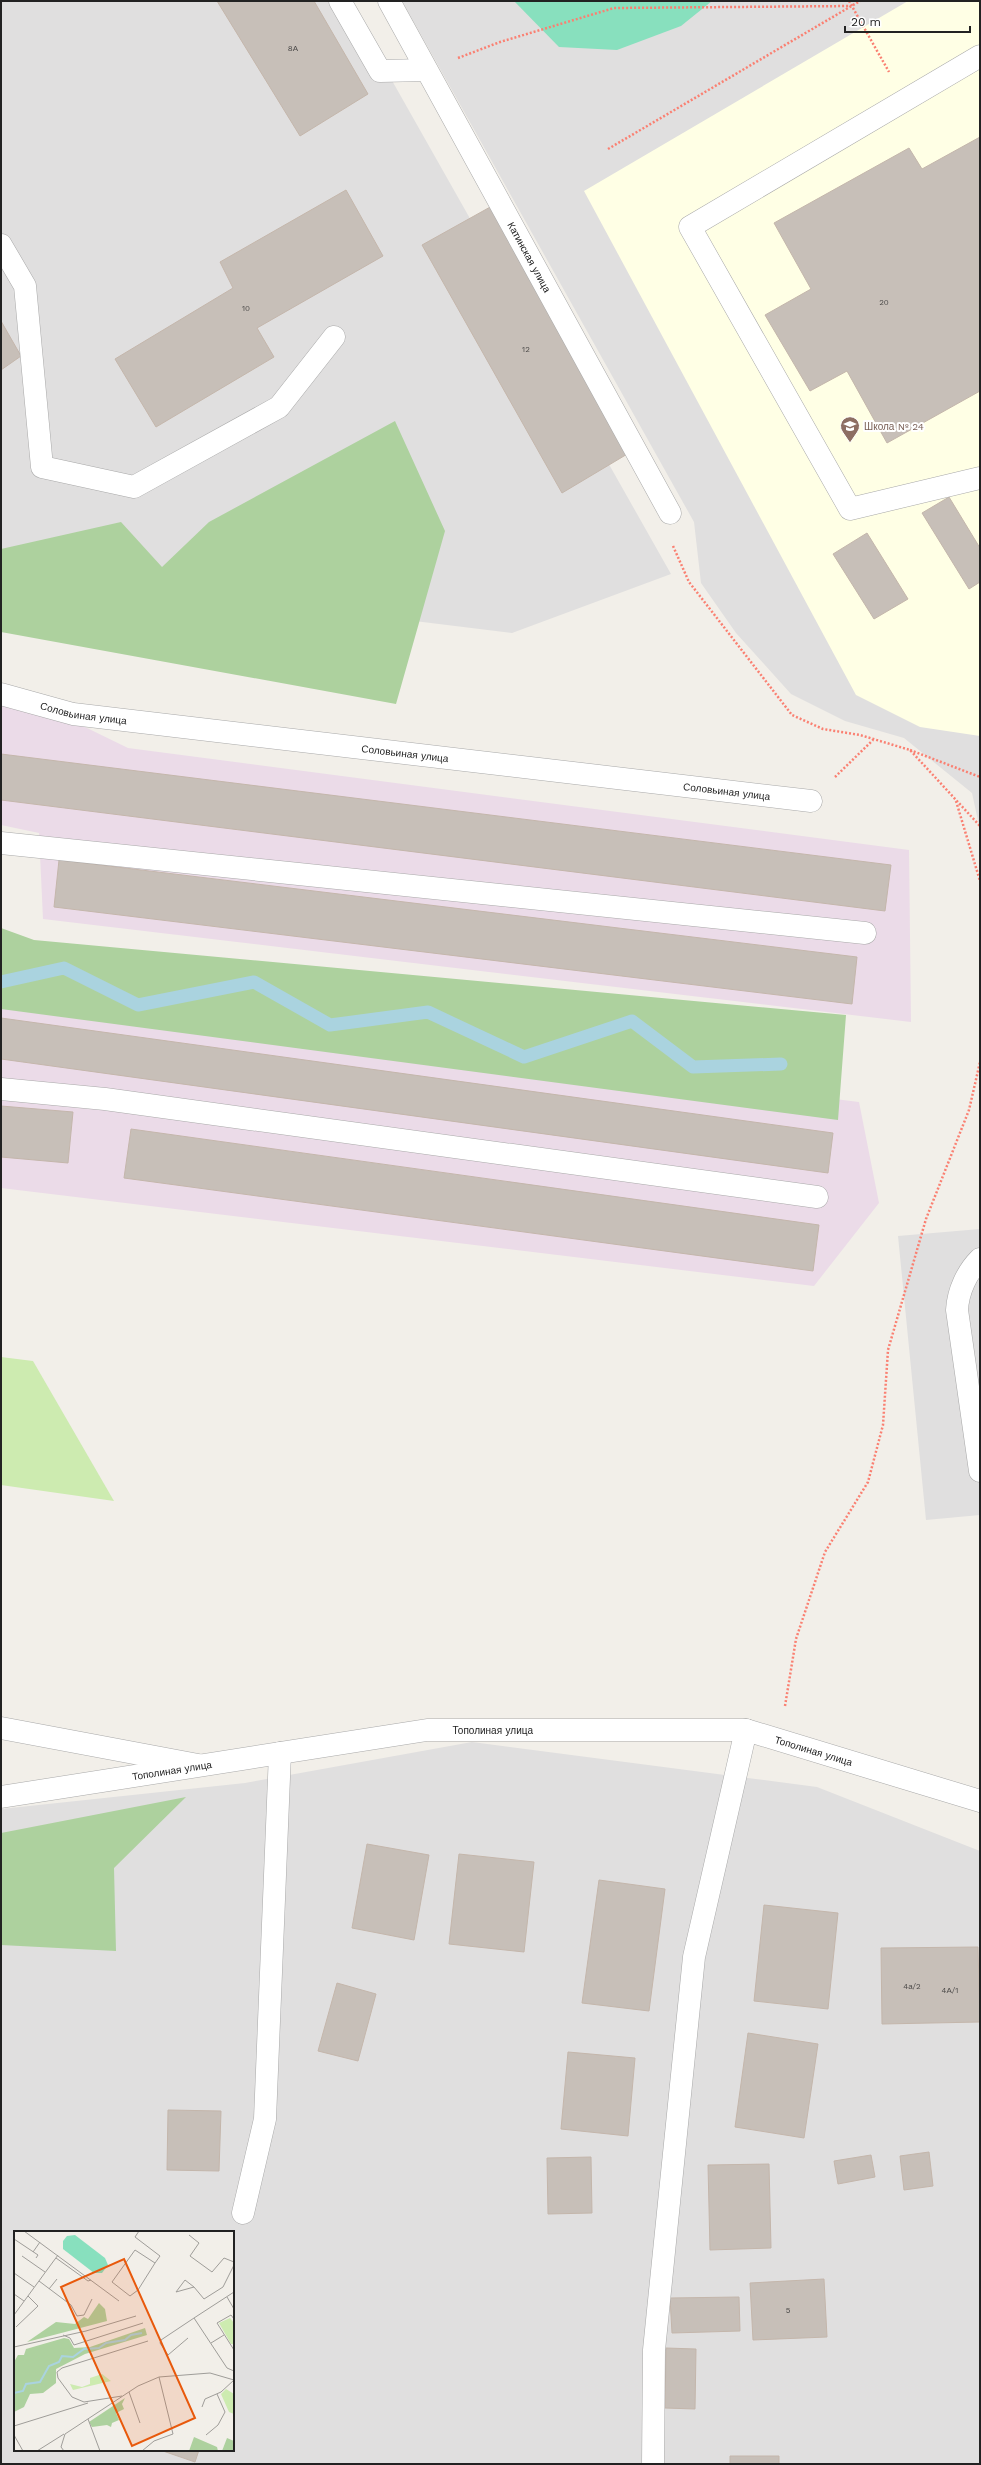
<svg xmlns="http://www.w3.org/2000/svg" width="981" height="2465" viewBox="0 0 981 2465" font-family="'Work Sans',sans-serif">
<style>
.residential{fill:#e0dfdf;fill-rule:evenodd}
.industrial{fill:#ebdbe8}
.education{fill:#ffffe5}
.grass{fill:#cdebb0}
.forest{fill:#add19e}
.pitch{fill:#88e0be}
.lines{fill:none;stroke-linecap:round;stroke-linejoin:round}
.stream{stroke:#aad3df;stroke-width:13}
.building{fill:#c7bfb8;stroke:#c4b6ab}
.service-casing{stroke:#a9a9a9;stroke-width:23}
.minor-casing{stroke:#a9a9a9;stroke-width:23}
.path{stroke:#fa8072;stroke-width:2.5;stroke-dasharray:2 2;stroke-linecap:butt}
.service{stroke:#fff;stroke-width:22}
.minor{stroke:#fff;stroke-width:22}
.labels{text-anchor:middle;stroke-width:4;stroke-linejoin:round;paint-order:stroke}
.number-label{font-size:8px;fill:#4b4948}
.street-label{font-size:10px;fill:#222;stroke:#fff}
.education-label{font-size:10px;fill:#785e54;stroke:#fff;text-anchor:start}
.inset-river{fill:none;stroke:#aad3df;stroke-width:2}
.inset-road{fill:none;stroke:#9f9d99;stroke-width:1}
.view{fill:#e8590c;fill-opacity:0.15;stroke:#e8590c;stroke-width:2}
.inset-edge{fill:none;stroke:#222;stroke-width:2}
</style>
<rect width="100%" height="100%" fill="#f2efe9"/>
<!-- residential -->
<path class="residential" d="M1 1H347L671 574 512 633 1 570Z
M402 1H980V830L972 793 904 738 845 721 791 694 736 633 701 583 694 522Z
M980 1229V1515L926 1520 898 1236Z
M472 1742 817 1787 980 1851V2464H1V1809L245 1783ZM15 2232H233V2450H15Z"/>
<!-- industrial -->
<path class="industrial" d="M1 689 9 690 128 748 909 850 911 1022 43 919 39 833 1 825Z
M1 996 859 1102 879 1203 814 1286 1 1188Z"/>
<!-- education -->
<path class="education" d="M908 1H980V736L920 727 856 695 584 191Z"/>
<!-- grass -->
<path class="grass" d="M1 1357 33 1361 114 1501 1 1485Z"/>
<!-- forest -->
<path class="forest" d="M395 421 445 531 396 704 1 632V549L121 522 162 567 209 522Z
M1 928 34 940 846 1015 838 1120 1 1009Z
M186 1797 114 1868 116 1951 1 1945V1833Z"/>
<!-- pitch -->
<path class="pitch" d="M514 1H712L681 26 617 50 559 47Z"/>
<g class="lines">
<!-- stream -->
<path class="stream" d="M1 982 64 968 138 1005 254 982 330 1025 428 1012 524 1057 632 1021 693 1067 781 1064"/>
</g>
<!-- building -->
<path class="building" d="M217 1H314L368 94 300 136Z
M980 137V391L887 443 847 371 810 391 765 315 811 289 774 223 909 148 922 169Z
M346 190 383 256 257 328 274 357 156 427 115 359 233 288 220 262Z
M492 206 629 453 562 493 422 245Z
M1 321 21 356 1 370Z
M949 497 980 548V582L969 589 922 513Z
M867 533 908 599 874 619 833 554Z
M1 754 891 865 885 911 1 800Z
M59 860 857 957 852 1004 54 907Z
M1 1018 833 1133 828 1173 1 1059Z
M1 1106 73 1112 68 1163 1 1157Z
M131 1129 819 1225 813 1271 124 1178Z
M367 1844 429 1855 414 1940 352 1928Z
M459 1854 534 1862 524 1952 449 1944Z
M599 1880 665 1889 649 2011 582 2003Z
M764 1905 838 1913 828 2009 754 2001Z
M978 1947 980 2022 882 2024 881 1948Z
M337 1983 376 1994 358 2061 318 2051Z
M748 2033 818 2044 804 2138 735 2127Z
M568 2052 635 2058 628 2136 561 2129Z
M168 2110 221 2111 219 2171 167 2170Z
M929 2152 933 2186 904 2190 900 2156Z
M871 2155 875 2177 838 2184 834 2161Z
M591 2157 592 2213 548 2214 547 2158Z
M769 2164 771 2248 710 2250 708 2165Z
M824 2279 827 2337 753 2340 750 2283Z
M739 2297 740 2331 672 2333 670 2298Z
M666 2348 696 2349 695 2409 665 2408Z
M160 2450H199L195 2462Z
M730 2456H779V2464H730Z"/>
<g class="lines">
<!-- service casing -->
<g class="service-casing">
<path id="service" d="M340 1 380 71 426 70
M980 56 690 227 850 509 980 478
M1 245 25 286 42 467 134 487 279 407 334 337
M1 843 865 933
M1 1089 105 1099 817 1197
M980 1259C967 1272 958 1291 957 1310L980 1471
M1 1728 198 1765"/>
</g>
<!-- minor casing -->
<g class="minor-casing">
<g id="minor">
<path id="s1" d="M389 1 670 513"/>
<path id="s2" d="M1 694 73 714 811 801"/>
<path id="s3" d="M1 1797 427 1730H746L980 1801"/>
<path d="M243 2213 265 2119 280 1753"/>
<path d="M653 2464 654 2350 694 1957 746 1730"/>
</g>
</g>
<!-- path -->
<path class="path" d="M849 1 889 72
M458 58 500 42 614 8 851 6
M608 149 860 1
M673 546 689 582 792 715 823 729 860 735 910 750 980 826
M910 750 980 777
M835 777 873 740
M956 801 980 881
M785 1706 796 1639 825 1552 868 1482 883 1425 888 1350 926 1219 969 1110 980 1062"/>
<!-- service -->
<use href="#service" class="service"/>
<!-- minor -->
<use href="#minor" class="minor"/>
</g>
<!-- icons -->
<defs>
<g id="school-pin" transform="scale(1)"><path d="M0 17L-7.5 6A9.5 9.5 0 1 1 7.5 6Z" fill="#8d6e63" stroke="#fff"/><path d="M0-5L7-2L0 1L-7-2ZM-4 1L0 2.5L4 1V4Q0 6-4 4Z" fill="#fff"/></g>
</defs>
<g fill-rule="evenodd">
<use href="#school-pin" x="850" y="426"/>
</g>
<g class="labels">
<!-- number labels -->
<g class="number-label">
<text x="293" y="51">8А</text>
<text x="884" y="305">20</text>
<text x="246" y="311">10</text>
<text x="526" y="352">12</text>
<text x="912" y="1989">4а/2</text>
<text x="950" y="1993">4А/1</text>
<text x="788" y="2313">5</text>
</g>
<!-- street labels -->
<g class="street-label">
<text dy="4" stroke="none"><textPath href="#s1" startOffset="292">Катинская улица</textPath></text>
<text dy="4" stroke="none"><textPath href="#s2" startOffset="85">Соловьиная улица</textPath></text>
<text dy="4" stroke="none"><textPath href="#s2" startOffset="409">Соловьиная улица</textPath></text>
<text dy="4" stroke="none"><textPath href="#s2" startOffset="733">Соловьиная улица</textPath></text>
<text dy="4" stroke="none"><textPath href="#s3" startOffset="497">Тополиная улица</textPath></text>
<text dy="4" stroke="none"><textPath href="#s3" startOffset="821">Тополиная улица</textPath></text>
<text dy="4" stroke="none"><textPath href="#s3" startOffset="173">Тополиная улица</textPath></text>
</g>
<!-- education labels -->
<g class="education-label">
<text x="864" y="430">Школа № 24</text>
</g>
</g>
<!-- overview -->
<g transform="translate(14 2231)">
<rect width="220" height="220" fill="#f2efe9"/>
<path d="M216 87 220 92V113H217L205 92ZM88 143 97 150 59 159 56 153 68 156 76 153V147ZM212 158 220 163V183L215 181 207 163Z" fill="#cdebb0"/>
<path d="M85 72 91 78 93 90 13 111 42 91 61 93 70 86 74 88ZM131 97 133 104 71 123 42 138V152L29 162 16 163 10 176 0 181V131L4 124H10L12 118 50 107 55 108 60 117 76 116ZM111 167 108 173 110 178 102 182 105 189 98 192 97 196 93 194 78 196 75 191ZM180 206 203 216 204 220H175ZM213 207 220 210V220H208Z" fill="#add19e"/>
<path d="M61 4 91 27 94 34 88 42H80L49 18V10L53 5Z" fill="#88e0be"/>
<path class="inset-river" d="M0 162 9 160 12 153 26 151 35 135 45 131 48 125 59 126 70 118 85 117 92 112 111 109 117 104 128 102"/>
<path class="inset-road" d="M10 0 105 70M125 0 121 6 146 25 141 32 121 19 98 51 116 65 124 59 141 32M175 4 185 12 176 25 198 41 210 27 220 31M0 8 24 24 22 27M19 21 26 11M8 25 31 41M42 27 74 50 77 49M0 42 20 56M25 50 57 74 63 85 70 84 78 68M180 56 162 61 171 49 180 56 190 68 209 56 220 34M35 58 43 48M220 61 180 87 213 137 220 140M0 63 10 70M213 66 220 78M0 84 44 24M220 88 217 84 203 92 220 119M2 96 24 75 14 65M49 104 56 107 60 114 129 92M174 107 154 124 146 112 147 109 180 87M197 112 210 104M0 116 72 100 122 85M115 161 126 192M108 165 70 171 58 166 44 147 43 141 48 137 134 110M188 176 191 168 207 161 220 149M74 188 86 220M0 195 74 172M0 204 9 220M192 204 204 194 211 181 203 163M23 220 50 203M50 220 47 216 51 203 124 155 145 146 196 142 220 149M128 220 140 210 159 203 145 146"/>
<path class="view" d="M110 28 181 187 118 215 47 56Z"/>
<rect width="220" height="220" class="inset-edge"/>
</g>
<!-- border -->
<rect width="981" height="2465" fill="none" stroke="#222222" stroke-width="4"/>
<!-- scale -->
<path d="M845 26v6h125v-6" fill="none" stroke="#222222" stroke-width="2"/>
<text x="851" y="26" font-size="12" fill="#222222" stroke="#ffffff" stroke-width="3" paint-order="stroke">20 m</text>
</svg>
